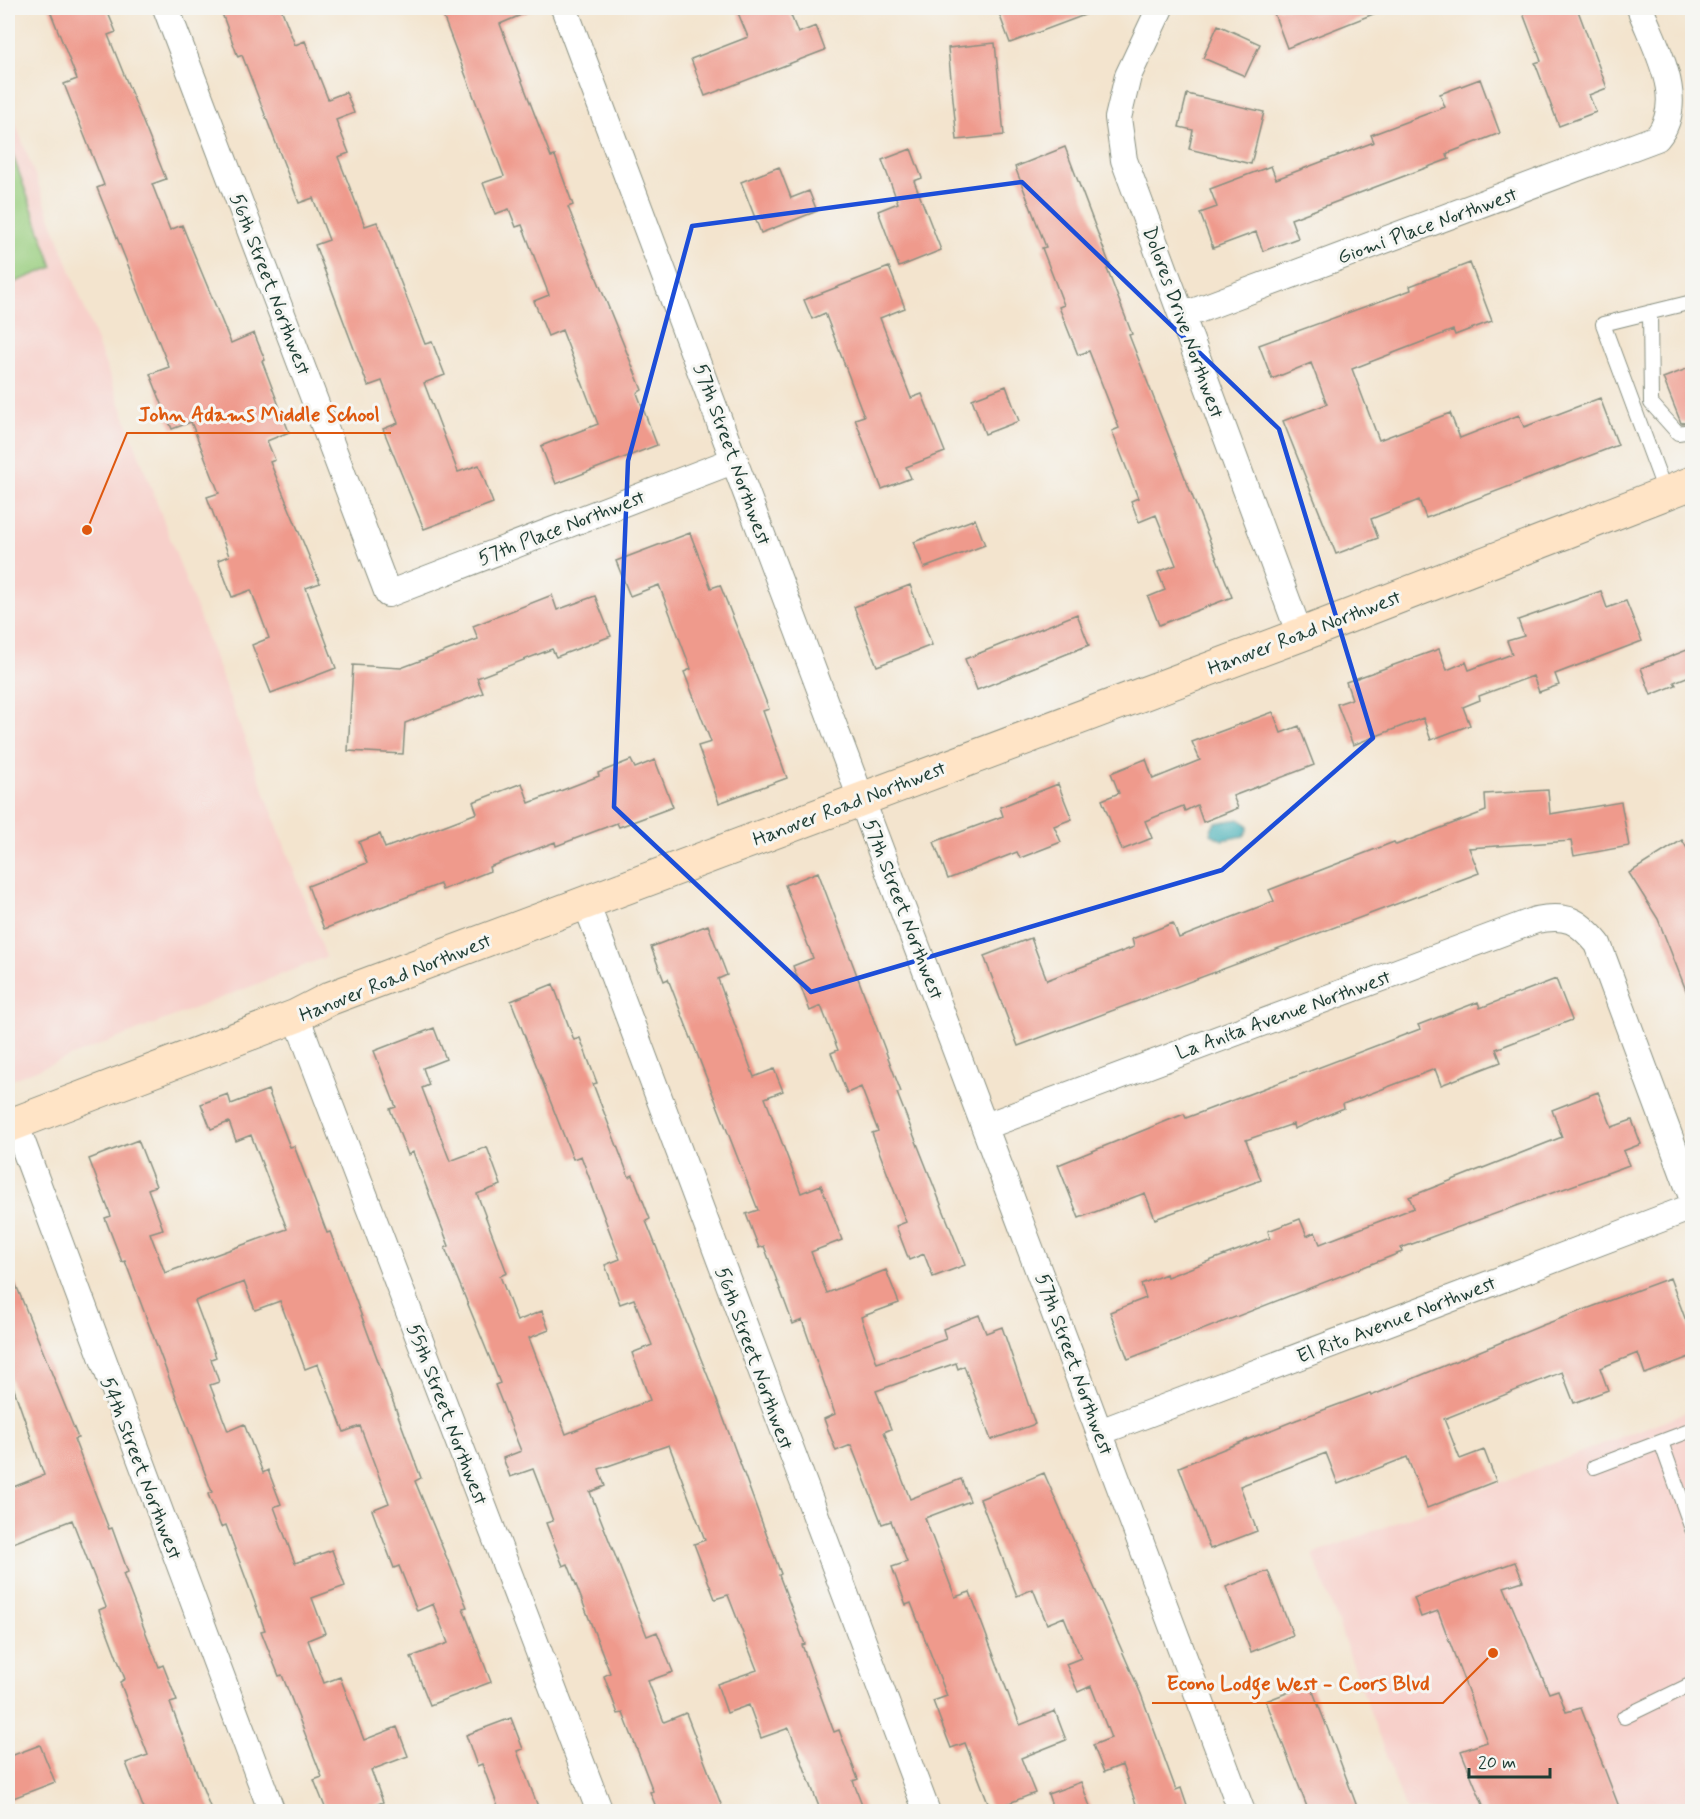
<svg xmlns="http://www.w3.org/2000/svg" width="1700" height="1819" viewBox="0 0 1700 1819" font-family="Mynerve,sans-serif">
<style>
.built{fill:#f7d0ca}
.green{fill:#98cd7e;stroke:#5c8559;stroke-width:1.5}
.water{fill:#38aab3;stroke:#2c7474;stroke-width:1.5}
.building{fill:#ef9a8c}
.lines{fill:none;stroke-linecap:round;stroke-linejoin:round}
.lane-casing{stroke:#899081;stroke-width:16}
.street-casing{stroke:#899081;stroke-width:28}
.secondary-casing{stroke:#899081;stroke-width:35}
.lane{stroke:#fff;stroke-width:14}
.street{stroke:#fff;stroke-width:26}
.secondary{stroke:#ffe4c6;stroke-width:33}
.marked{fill:none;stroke:#1d4ed8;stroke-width:4.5;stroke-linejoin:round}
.labels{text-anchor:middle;stroke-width:6;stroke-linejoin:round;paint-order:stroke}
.street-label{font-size:20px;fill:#1f3d34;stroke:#f6f6f2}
.leader{fill:none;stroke:#de580e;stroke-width:2}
.callout-dot{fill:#de580e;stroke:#f6f6f2;stroke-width:2}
.callout-label{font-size:21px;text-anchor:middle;font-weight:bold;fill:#de580e;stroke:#f6f6f2;stroke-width:6;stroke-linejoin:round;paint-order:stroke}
</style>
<rect width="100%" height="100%" fill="#f6f6f2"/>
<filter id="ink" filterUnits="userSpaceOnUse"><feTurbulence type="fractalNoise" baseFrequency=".0167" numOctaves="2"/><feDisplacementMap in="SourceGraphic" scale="12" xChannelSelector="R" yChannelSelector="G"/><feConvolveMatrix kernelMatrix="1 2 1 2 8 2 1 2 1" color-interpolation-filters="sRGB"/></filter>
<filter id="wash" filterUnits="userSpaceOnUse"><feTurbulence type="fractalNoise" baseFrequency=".008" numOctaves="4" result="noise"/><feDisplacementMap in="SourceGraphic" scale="24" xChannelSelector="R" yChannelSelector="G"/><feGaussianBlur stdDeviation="1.35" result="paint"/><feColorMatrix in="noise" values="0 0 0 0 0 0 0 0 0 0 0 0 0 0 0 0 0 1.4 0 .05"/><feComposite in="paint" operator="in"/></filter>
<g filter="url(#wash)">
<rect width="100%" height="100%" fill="#f3e4ce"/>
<!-- built -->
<path class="built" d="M8 103 326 957 8 1081Z
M1692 1410V1811H1406L1313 1554Z"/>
<!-- green -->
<path class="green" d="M8 142 53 267 8 285Z"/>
<!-- water -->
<path class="water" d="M1239 819 1248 825V830L1244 836 1222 840 1211 834V829L1215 823Z"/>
<g id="blocks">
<!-- building -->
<path class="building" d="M49 8H106L116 32 108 35 166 179 152 184 170 230 182 225 231 343 254 333 265 360 262 361 289 432 267 441 275 460 270 462 320 583 306 588 336 668 271 693 252 645 269 638 251 590 232 597 218 560 229 556 207 497 219 493 191 422 172 429 150 374 169 367 97 188 104 185 64 84 77 79Z
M220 8H281L295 45 305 41 328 99 346 92 354 113 336 120 349 153 338 157 365 226 377 222 425 344 432 342 445 375 424 383 458 472 479 465 493 503 424 529 383 429 398 423 382 381 368 386 315 245 329 240 313 198 299 203 242 55 238 57Z
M440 8H537L500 24 551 157 555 156 573 205 568 207 642 390 637 393 657 445 556 484 541 446 598 424 562 330 548 336 534 301 549 295 522 225 516 227 509 209 495 214 483 183 504 176Z
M736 8H788L798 33 816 26 825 50 705 96 691 59 748 37Z
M997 8H1098V10L1010 43Z
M1272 8H1386V9L1287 48Z
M1521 8H1577L1607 88 1589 95 1596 112 1559 126 1535 63 1541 61Z
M1218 25 1260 44 1245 76 1203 58Z
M995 43 1004 135 957 140 948 48Z
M1480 79 1500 133 1446 154 1449 159 1291 219 1298 238 1263 251 1256 232 1213 248 1200 213 1217 207 1210 189 1271 166 1276 179 1374 142 1371 135 1445 107 1440 94Z
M1187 94 1264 112 1251 164 1189 149 1193 130 1179 127Z
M1065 147 1111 268 1107 269 1132 334 1129 335 1232 597 1159 625 1148 597 1165 590 1158 572 1176 565 1156 515 1139 522 1131 501 1138 498 1112 431 1119 428 1089 351 1078 355 1059 307 1064 305 1042 248 1046 247 1015 167Z
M911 149 922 178 914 181 941 250 899 267 878 211 898 203 882 160Z
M779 167 791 198 809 191 817 211 761 233 741 182Z
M1470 263 1492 321 1455 335 1453 330 1352 369 1379 440 1450 413 1460 438 1519 415 1524 427 1600 398 1618 445 1426 518 1419 500 1371 519 1378 538 1336 554 1283 421 1327 404 1311 363 1272 379 1259 345 1411 290 1410 286Z
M889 267 905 308 880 318 911 398 922 394 945 452 906 467 911 478 882 489 855 419 864 416 825 313 812 319 804 300Z
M1692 367V422L1681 423 1663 378Z
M1006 386 1019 421 985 434 972 399Z
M975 519 985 545 924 568 914 542Z
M690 533 711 588 720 585 745 648 769 709 763 711 787 778 719 803 698 746 711 742 684 672 691 669 659 585 630 596 616 561Z
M910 585 932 645 877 666 854 607Z
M1601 591 1607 608 1626 601 1642 641 1555 674 1559 685 1539 692 1533 676 1479 696 1480 700 1463 707 1470 725 1431 740 1423 718 1353 745 1337 704 1352 699 1346 682 1439 649 1447 670 1466 662 1469 670 1512 654 1507 641 1524 636 1518 620Z
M552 595 557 610 595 596 611 636 556 657 552 649 477 678 483 693 405 723 403 754 348 751 353 665 401 668 478 639 473 626Z
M1077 614 1089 645 977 690 965 659Z
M1692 648V675L1674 682 1676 685 1651 695 1641 668Z
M1273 712 1281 733 1299 726 1314 765 1233 796 1238 808 1203 822 1197 805 1185 811 1183 806 1145 821 1152 838 1122 850 1102 800 1119 793 1111 773 1146 759 1153 779 1200 760 1192 742Z
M631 760 635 768 655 760 673 807 619 827 617 823 556 846 555 842 489 867 490 871 442 890 440 884 324 929 308 886 367 863 359 842 380 834 385 848 477 813 473 802 522 783 529 803 599 776 598 773Z
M1058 784 1072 819 1054 826 1061 842 1020 858 1017 852 948 879 934 842 1003 816 1000 807Z
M1548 790 1550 814 1621 802 1629 846 1574 856 1571 841 1469 848 1479 873 1018 1046 984 956 1031 938 1047 980 1134 947 1132 939 1173 923 1179 938 1274 901 1269 890 1394 842 1396 845 1486 811 1485 794Z
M1682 840 1692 856 1691 1003 1658 919 1629 873Z
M818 872 901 1092 897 1093 965 1265 933 1277 924 1254 909 1260 896 1226 906 1222 872 1133 878 1131 861 1087 847 1093 831 1053 838 1050 821 1006 810 1011 793 966 813 958 785 885Z
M708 925 727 975 718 979 754 1077 774 1069 783 1091 765 1098 801 1193 821 1185 842 1240 811 1252 827 1293 886 1270 899 1303 861 1317 877 1363 946 1339 943 1329 979 1315 986 1333 1002 1327 1035 1424 991 1440 964 1366 958 1369 956 1363 876 1391 891 1429 884 1432 910 1499 961 1479 970 1501 925 1518 955 1597 970 1592 1020 1725 1055 1711 1066 1740 1021 1758 1035 1793 991 1810 965 1743 951 1748 933 1701 947 1696 911 1603 906 1605 892 1567 907 1562 891 1521 882 1524 851 1445 836 1451 824 1419 835 1414 802 1320 793 1324 764 1246 759 1248 746 1214 758 1210 668 979 664 981 651 947Z
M1556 979 1572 1020 1496 1049 1501 1062 1441 1085 1435 1069 1343 1104 1344 1108 1294 1129 1293 1124 1246 1140 1261 1180 1155 1219 1145 1193 1079 1218 1058 1165 1184 1114 1186 1118 1420 1029 1418 1025 1478 1002 1480 1008Z
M553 984 574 1040 580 1038 597 1083 593 1084 629 1177 633 1175 650 1219 646 1221 709 1379 781 1574 779 1575 805 1644 802 1645 834 1732 839 1730 858 1779 853 1781 865 1812H821L789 1728 761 1738 749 1705 727 1713 717 1684 757 1670 728 1595 715 1599 694 1544 705 1540 669 1445 599 1469 605 1486 590 1492 647 1636 657 1632 673 1672 648 1681 664 1722 686 1713 724 1812H658L650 1792 653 1791 623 1713 618 1714 604 1676 610 1673 568 1564 563 1566 546 1523 553 1521 533 1469 510 1477 503 1458 521 1451 495 1385 500 1383 445 1248 449 1246 413 1152 408 1155 390 1109 396 1107 374 1051 434 1028 446 1059 423 1068 429 1085 422 1088 450 1161 487 1147 501 1185 477 1194 507 1273 500 1276 517 1321 542 1311 549 1330 529 1338 566 1434 650 1400 632 1353 652 1345 634 1299 620 1304 605 1265 620 1259 581 1156 573 1159 511 1001Z
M268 1090 290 1147 294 1146 327 1233 330 1232 341 1260 421 1478 415 1481 467 1607 463 1608 491 1682 430 1705 411 1657 448 1643 433 1604 417 1611 399 1566 394 1568 372 1510 389 1503 360 1426 344 1432 318 1364 305 1369 280 1301 255 1310 244 1282 195 1301 216 1357 211 1359 219 1382 210 1385 228 1431 244 1424 263 1473 268 1470 281 1504 274 1507 295 1563 332 1550 345 1586 312 1598 325 1633 308 1640 324 1683 340 1677 364 1740 397 1727 408 1756 371 1770 383 1802 357 1812H327L314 1780 322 1777 282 1675 279 1676 261 1631 265 1630 226 1525 221 1527 208 1494 212 1492 125 1261 122 1262 105 1218 111 1216 89 1159 138 1140 156 1186 148 1189 163 1229 150 1233 165 1273 287 1229 251 1135 236 1141 229 1122 211 1129 201 1104 228 1094 231 1104Z
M1598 1092 1612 1127 1632 1120 1641 1144 1623 1151 1629 1165 1401 1248 1402 1252 1128 1359 1110 1312 1146 1298 1141 1284 1166 1274 1167 1277 1270 1238 1268 1231 1300 1219 1307 1236 1315 1232 1320 1244 1414 1208 1409 1197 1562 1137 1552 1110Z
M8 1265 78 1438 74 1439 109 1529 112 1528 128 1572 123 1574 159 1667 163 1665 177 1701 170 1703 212 1812H145L126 1763 148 1755 120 1682 125 1679 99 1610 106 1607 72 1520 8 1545V1489L44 1475 8 1372Z
M1670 1278 1692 1337V1356L1645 1374 1638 1353 1600 1368 1608 1390 1574 1403 1562 1372 1444 1419 1460 1459 1484 1450 1496 1481 1427 1508 1407 1457 1338 1484 1326 1453 1240 1486 1257 1531 1210 1549 1179 1467 1296 1420 1370 1393 1371 1396 1543 1325Z
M1044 1473 1141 1694 1176 1790 1181 1788 1189 1812H1125L1124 1807 1136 1804 1122 1765 1104 1772 1093 1745 1111 1738 1091 1686 1078 1692 1066 1664 1081 1658 1064 1617 1047 1624 1033 1589 1017 1596 980 1499Z
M1515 1562 1523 1581 1504 1587 1549 1693 1558 1690 1566 1712 1581 1708 1621 1812H1486L1461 1751 1487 1742 1438 1611 1421 1617 1414 1598Z
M1268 1571 1293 1635 1251 1652 1226 1587Z
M1310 1684 1334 1745 1359 1812H1309L1266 1701Z
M511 1718 523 1749 517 1751 540 1812H500L482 1764 477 1766 466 1735Z
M40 1745 55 1782 8 1800V1757Z
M1081 1782 1092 1812H1054L1048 1794Z"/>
</g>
</g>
<g filter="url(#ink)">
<use href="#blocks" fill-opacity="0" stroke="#899081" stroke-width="1.5"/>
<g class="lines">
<!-- lane casing -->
<g class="lane-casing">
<path id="lane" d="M1650 312 1651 403 1678 433 1692 431
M1666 494 1603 324 1692 302
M1661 1442 1692 1529
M1594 1467 1692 1430
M1624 1717 1692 1684"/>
</g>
<!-- street casing -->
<g class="street-casing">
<path id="street" d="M166 8 388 594 735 460
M564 8 1242 1812
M1160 8 1128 76 1118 118 1124 160 1300 635
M1182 316 1657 138C1688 100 1655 48 1640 8
M586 903 927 1812
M296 1016 600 1812
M15 1123 272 1812
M986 1126 1536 920C1567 914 1578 920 1598 944L1692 1197
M1100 1432 1692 1207"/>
</g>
<!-- secondary casing -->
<g class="secondary-casing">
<path id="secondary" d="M8 1126 296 1016 331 998 1300 635 1692 483"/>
</g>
<!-- lane -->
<use href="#lane" class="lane"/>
<!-- street -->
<use href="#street" class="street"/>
<!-- secondary -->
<use href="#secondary" class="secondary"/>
</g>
</g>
<!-- marked area -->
<path class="marked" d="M1022 182 1279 429 1373 738 1222 870 811 992 614 807 628 461 692 226Z"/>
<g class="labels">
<!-- street labels -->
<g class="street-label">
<text transform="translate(1427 225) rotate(-20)" y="7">Giomi Place Northwest</text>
<text transform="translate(271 284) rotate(69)" y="7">56th Street Northwest</text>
<text transform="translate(1184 322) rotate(70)" y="7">Dolores Drive Northwest</text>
<text transform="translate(733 454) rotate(70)" y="7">57th Street Northwest</text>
<text transform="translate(561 527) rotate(-21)" y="7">57th Place Northwest</text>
<text transform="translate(1304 632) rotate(-21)" y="7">Hanover Road Northwest</text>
<text transform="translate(849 803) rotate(-21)" y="7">Hanover Road Northwest</text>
<text transform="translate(904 909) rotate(69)" y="7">57th Street Northwest</text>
<text transform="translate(395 977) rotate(-22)" y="7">Hanover Road Northwest</text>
<text transform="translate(1283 1014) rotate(-20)" y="7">La Anita Avenue Northwest</text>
<text transform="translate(1396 1319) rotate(-21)" y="7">El Rito Avenue Northwest</text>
<text transform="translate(755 1358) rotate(70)" y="7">56th Street Northwest</text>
<text transform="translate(1075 1364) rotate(70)" y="7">57th Street Northwest</text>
<text transform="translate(448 1414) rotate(69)" y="7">55th Street Northwest</text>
<text transform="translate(142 1468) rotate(69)" y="7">54th Street Northwest</text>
</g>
</g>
<!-- callouts -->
<path class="leader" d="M87 530L127 433H391M1493 1653L1443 1703H1152"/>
<g class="callout-dot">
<circle cx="87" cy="530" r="6"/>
<circle cx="1493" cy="1653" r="6"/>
</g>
<g class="callout-label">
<text x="259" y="421">John Adams Middle School</text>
<text x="1298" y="1690">Econo Lodge West - Coors Blvd</text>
</g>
<!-- margin -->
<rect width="1700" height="1819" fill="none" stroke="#f6f6f2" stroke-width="30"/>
<!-- scale -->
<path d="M1469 1768v9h81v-9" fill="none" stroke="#1f3d34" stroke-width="3"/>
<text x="1478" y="1768" font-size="18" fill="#1f3d34" stroke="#f6f6f2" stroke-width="4.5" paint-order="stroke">20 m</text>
</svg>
